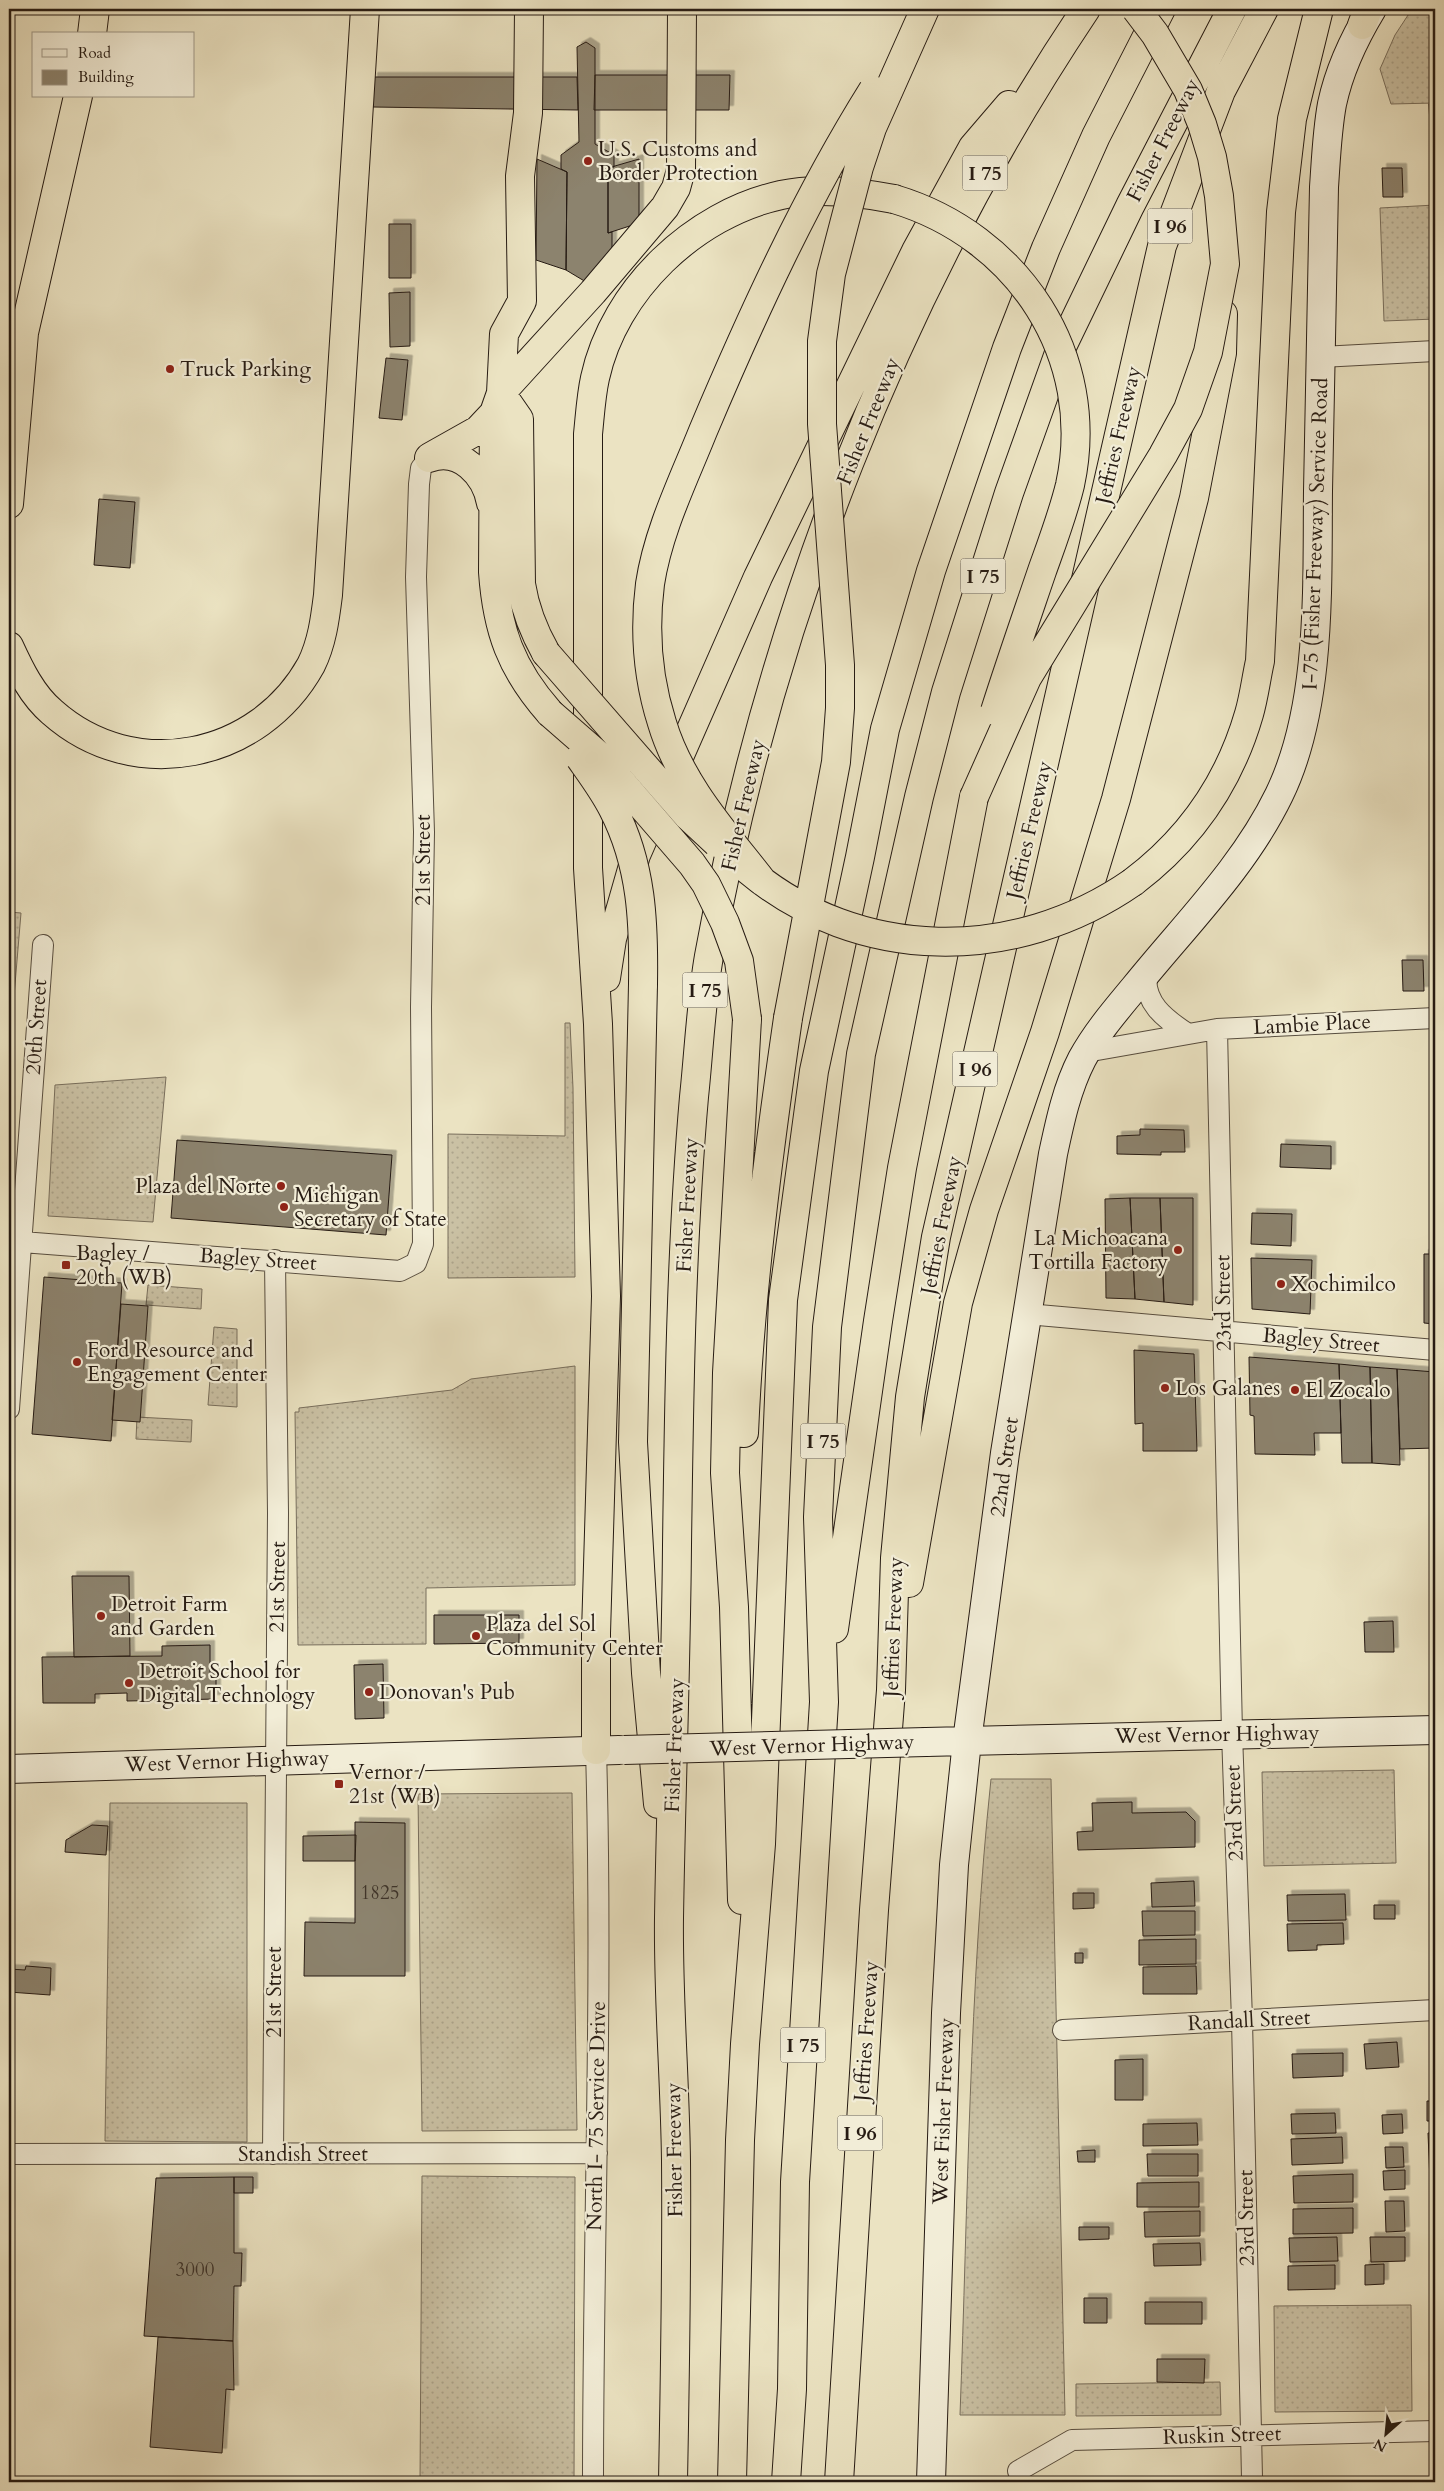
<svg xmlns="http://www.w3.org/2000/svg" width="1444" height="2491" viewBox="0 0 1444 2491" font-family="Cardo,serif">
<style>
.grass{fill:url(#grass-dots);stroke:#786e5c}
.building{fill:#8c836e;stroke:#261b13;filter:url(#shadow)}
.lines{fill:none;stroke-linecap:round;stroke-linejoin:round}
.street-casing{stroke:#574d3f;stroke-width:22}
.secondary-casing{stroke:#261b13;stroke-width:30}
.highway-casing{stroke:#261b13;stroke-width:30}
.street{stroke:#f2edd7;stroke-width:20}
.secondary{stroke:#f2edd7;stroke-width:28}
.highway{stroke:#ebe3c2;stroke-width:28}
.secondary-bridge-casing{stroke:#261b13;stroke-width:30;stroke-linecap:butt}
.highway-bridge-casing{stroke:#261b13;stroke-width:30;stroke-linecap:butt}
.secondary-bridge{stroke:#f2edd7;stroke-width:28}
.highway-bridge{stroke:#ebe3c2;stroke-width:28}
.poi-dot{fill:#8f2418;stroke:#f2edd7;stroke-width:2}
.labels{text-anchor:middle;stroke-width:4.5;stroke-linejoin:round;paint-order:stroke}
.number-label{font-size:19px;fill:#40352a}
.shield{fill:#f2edd7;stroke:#635a4e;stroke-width:1}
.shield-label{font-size:20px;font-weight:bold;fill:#261b13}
.street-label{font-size:21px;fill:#261b13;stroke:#f2edd7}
.poi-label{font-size:21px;fill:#261b13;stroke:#f2edd7;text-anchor:start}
</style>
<defs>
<pattern id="grass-dots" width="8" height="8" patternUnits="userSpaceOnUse" patternTransform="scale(1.25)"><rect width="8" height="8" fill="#cac1a4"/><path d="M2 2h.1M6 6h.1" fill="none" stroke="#ada58c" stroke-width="1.8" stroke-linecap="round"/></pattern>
<filter id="shadow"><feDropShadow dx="4.5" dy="-4.5" stdDeviation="0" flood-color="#0004"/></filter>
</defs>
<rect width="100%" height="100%" fill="#ebe3c2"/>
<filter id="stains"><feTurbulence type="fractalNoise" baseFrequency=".004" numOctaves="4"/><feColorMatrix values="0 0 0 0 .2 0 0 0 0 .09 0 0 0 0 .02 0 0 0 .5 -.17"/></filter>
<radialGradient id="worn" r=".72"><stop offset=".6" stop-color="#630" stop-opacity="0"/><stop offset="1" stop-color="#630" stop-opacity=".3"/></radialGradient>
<!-- grass -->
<path class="grass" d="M1412 9H1435V103L1391 104 1380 69 1395 35Z
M1435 205V319L1384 321 1380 208Z
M9 912 21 913 9 1056Z
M565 1023H570L573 1088 575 1277 448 1278V1134L565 1136Z
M166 1077 153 1222 48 1216 55 1085Z
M148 1285 202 1289 201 1309 146 1305Z
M214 1327 237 1329V1407L208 1405Z
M575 1366V1585L426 1588V1644L298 1645 295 1412H299V1408L452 1390 471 1379Z
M137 1417 192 1420 191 1442 136 1439Z
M1394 1770 1396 1863 1264 1866 1262 1772Z
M991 1779H1051L1065 2415H960C968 2203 969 1989 991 1779Z
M572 1793 577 2130 422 2131 418 1794Z
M110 1803H247V2142L105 2141Z
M422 2176 575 2177 574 2482H420Z
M1411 2305 1412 2411 1275 2412 1274 2306Z
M1220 2382 1221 2415 1076 2416V2384Z"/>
<!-- building -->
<path class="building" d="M586 42 595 48V144L614 155V167L608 168V233L612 232V264L586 282 566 270 567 172 561 169V155L579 142 577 47Z
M595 75H730L729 110H594Z
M373 77H577L578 110 373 107Z
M1429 104H1435V126H1430Z
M537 159 567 172 566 270 536 260Z
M639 159V223L608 233V168Z
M1382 168H1402L1403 197H1383Z
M389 224H411V278H389Z
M410 292V346L390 347 389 293Z
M386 358 408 360 402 420 379 418Z
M99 499 135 502 130 568 94 565Z
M1402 960H1423L1424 991H1403Z
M1140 1129 1184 1130 1185 1152H1161V1155L1117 1154V1136L1140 1135Z
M177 1140 392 1155 386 1235 171 1218Z
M1281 1144 1331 1146V1169L1280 1167Z
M1130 1198 1135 1299 1106 1298 1105 1199Z
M1130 1198H1160L1164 1302 1135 1299Z
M1160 1198H1193V1305L1164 1302Z
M1252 1213 1292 1214 1291 1246 1251 1244Z
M1424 1254H1435V1324L1424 1323Z
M1251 1258 1312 1260 1310 1314 1252 1309Z
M44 1277 122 1283 111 1441 32 1434Z
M121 1304 148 1306 140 1422 112 1420Z
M1134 1350 1194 1354 1197 1451H1143V1423L1135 1424Z
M1249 1357 1339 1364 1341 1433H1314L1315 1455 1255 1454 1254 1416 1250 1415Z
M1339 1364 1370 1367 1372 1463H1342Z
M1370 1367 1397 1369 1400 1465 1372 1463Z
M1397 1369 1435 1372V1448L1400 1449Z
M72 1576H129L130 1656 74 1657Z
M434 1615H519V1643L434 1644Z
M1393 1621 1394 1652H1365L1364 1622Z
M210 1645V1673H216V1699L127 1701V1693L95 1694V1703H43L42 1657 162 1656V1646Z
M383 1664 384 1718 355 1719 354 1665Z
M1132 1802V1813L1186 1812 1195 1821V1847L1078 1850 1077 1832 1093 1831 1092 1803Z
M355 1822 405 1823V1976H304L305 1922 355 1923Z
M92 1825 108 1826 106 1855 65 1852 66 1840Z
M356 1835 355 1861H303V1836Z
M1194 1881 1195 1906 1152 1907 1151 1883Z
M1073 1893H1094V1908L1073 1909Z
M1345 1894 1346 1920 1288 1921 1287 1895Z
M1374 1905H1395V1919H1374Z
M1142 1911H1195V1935L1143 1936Z
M1343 1923 1344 1944 1317 1945V1950L1288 1951 1287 1924Z
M1196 1939V1964L1139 1965V1940Z
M1075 1953H1083V1963H1075Z
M26 1966 51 1968 50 1995 9 1992V1969L25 1970Z
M1196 1966 1197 1994H1143V1967Z
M1397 2042 1399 2067 1366 2069 1364 2044Z
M1431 2042H1435V2069H1432Z
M1343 2053V2076L1293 2078 1292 2054Z
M1143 2059V2100H1115V2060Z
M1427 2101H1435V2121H1427Z
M1335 2113 1336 2133 1292 2134 1291 2114Z
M1402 2114 1403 2133 1383 2134 1382 2115Z
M1197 2123 1198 2145 1143 2146V2124Z
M1428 2133H1435V2181H1430Z
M1342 2137 1343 2163 1292 2165 1291 2139Z
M1385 2147H1403L1404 2167 1386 2168Z
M1095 2150V2162H1078L1077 2151Z
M1147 2154H1198V2176H1148Z
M1405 2170V2189L1384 2190 1383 2171Z
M1353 2174V2202L1294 2203 1293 2176Z
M234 2177V2253H242L241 2286H234L233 2341 144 2336 156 2178Z
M234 2177H253V2193H234Z
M1199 2182V2207H1137V2183Z
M1385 2201H1404L1405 2231 1386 2232Z
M1353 2208V2233L1293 2234V2209Z
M1200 2211V2236L1145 2237 1144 2212Z
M1079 2227H1109V2239L1079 2240Z
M1337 2237 1338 2261 1290 2262 1289 2238Z
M1370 2237H1405V2261L1371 2262Z
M1200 2243 1201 2265 1154 2266 1153 2244Z
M1384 2264V2284L1365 2285V2265Z
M1435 2264V2288H1431L1430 2265Z
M1335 2265V2289L1288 2290V2266Z
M1084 2298H1107V2323H1084Z
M1145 2302H1202V2324H1145Z
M158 2337 233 2341 234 2390 226 2389 222 2453 150 2447Z
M1157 2359H1205L1204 2383 1157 2382Z
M1430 2377H1435V2405H1430Z"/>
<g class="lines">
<!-- street casing -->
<g class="street-casing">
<path id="street" d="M1321 357 1435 351
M1147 972C1142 1002 1165 1019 1188 1034
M1217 1029 1232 1733 1242 2020 1252 2478
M1086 1052 1217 1029 1435 1018
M9 1241 400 1271 416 1263 423 1244 421 1007 424 832 416 577 419 484 421 468 429 458
M1027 1314 1435 1350
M9 1409 43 945
M1063 2030 1435 2010
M9 2154 597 2153
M273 2154 278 1513 275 1260
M1018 2471 1072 2440 1435 2431
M593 2482C593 2238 603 1994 596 1750"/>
</g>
<!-- secondary casing -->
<g class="secondary-casing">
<path id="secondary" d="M926 1742 1435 1730
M9 1769 619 1750
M931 2482 946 2013 954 1865 967 1741 1005 1453 1053 1154C1060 1121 1067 1088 1082 1059 1096 1033 1116 1010 1135 987 1185 925 1244 867 1279 795 1322 707 1317 587 1318 491 1320 390 1322 289 1324 187 1326 159 1327 131 1332 104 1339 71 1355 37 1372 9"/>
</g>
<!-- highway casing -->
<g class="highway-casing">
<path id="highway" d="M529 9 528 113 520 176 522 301 504 334 501 393 494 413 493 572C497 630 511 669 550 713
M1362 25 1368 9
M92 34 95 9
M501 393 593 292 665 207 676 188 681 170 682 9
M501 393 519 419 521 584C525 610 533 630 546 653
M430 457 478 430 494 413
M429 458C460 446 486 475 491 503
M9 504 24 333 78 96
M9 646C20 670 32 695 52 712 134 785 259 759 311 665 322 643 325 619 328 595L365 9
M1133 882C1190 839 1229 783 1249 714 1254 697 1256 679 1260 661L1281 212 1292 119 1319 9
M606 978 612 939 636 855 758 577 916 251 973 147 1009 105
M643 984 633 1442 646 1673 658 1804
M744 1433C750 1294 768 1156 788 1018
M909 1583 958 1303 984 1210 1045 1032 1116 799 1194 498 1222 353 1223 314
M834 1629 878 1321 902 1168 974 797
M596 1750V1633L606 1296 598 1024 588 868V434C590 415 591 396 595 378 614 290 694 214 781 195 818 187 858 192 894 199
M742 1900 734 1607 725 1473 727 1373 747 1019
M673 2482C675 2375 677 2268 676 2161 675 2080 668 1999 669 1918 671 1793 676 1669 677 1545 679 1396 681 1246 694 1097 699 1050 701 1002 709 956 770 620 896 293 1086 9
M732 2482 740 2140 745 2044 761 1844 783 1300 814 1071 860 857 885 729 931 571 1007 348 1046 248 1096 136 1161 9
M786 2482 792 2389 795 2182 824 1702 818 1517 827 1327 861 1054 919 797 946 692 1009 493 1059 353 1130 206 1232 9
M839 2482 874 1910 891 1690 895 1558 910 1397 936 1237 1162 246 1221 91 1264 9"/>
</g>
<!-- street -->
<use href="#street" class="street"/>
<!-- secondary -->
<use href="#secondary" class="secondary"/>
<!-- highway -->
<use href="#highway" class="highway"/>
<!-- secondary-bridge casing -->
<g class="secondary-bridge-casing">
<path id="secondary-bridge" d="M624 1750 926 1742"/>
</g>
<!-- highway-bridge casing -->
<g class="highway-bridge-casing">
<path id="highway-bridge" d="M894 199C1018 236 1098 356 1070 485 1063 514 1052 543 1042 571 1026 618 1010 664 995 711
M546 653 688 816 717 843
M550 713 597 754 692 864 706 884 725 923 739 961 747 1019
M580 758C592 775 604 791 613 809 642 865 644 923 643 984
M974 797 1027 678 1163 455 1188 409 1208 352 1225 264 1219 196 1212 157 1202 124 1188 90 1155 34 1136 9
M748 870C859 963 1015 964 1133 882
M763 882C725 833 680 784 662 723 648 679 644 631 650 584 658 531 683 481 703 431 752 315 806 197 873 90
M788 1018 836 762 840 708V665L822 424V341L831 274 859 167 872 128 925 9"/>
</g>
<!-- secondary-bridge -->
<use href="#secondary-bridge" class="secondary-bridge"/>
<!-- highway-bridge -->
<use href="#highway-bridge" class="highway-bridge"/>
</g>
<!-- markers -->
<g class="poi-dot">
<circle cx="588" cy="161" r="5"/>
<circle cx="170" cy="369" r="5"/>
<circle cx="281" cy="1186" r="5"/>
<circle cx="284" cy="1207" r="5"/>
<circle cx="1178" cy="1250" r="5"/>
<rect x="61" y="1260" width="10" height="10" rx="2.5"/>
<circle cx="1281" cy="1284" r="5"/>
<circle cx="77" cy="1362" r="5"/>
<circle cx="1165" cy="1388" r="5"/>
<circle cx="1295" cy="1390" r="5"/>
<circle cx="101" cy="1616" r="5"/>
<circle cx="476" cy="1636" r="5"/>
<circle cx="129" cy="1683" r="5"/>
<circle cx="369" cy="1692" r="5"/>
<rect x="334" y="1779" width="10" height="10" rx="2.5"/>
</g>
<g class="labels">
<!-- number labels -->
<g class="number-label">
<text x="380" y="1899">1825</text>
<text x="195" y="2276">3000</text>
</g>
<!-- shield labels -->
<g class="shield">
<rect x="962.5" y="155.5" width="45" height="35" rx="4"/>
<rect x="1147.5" y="208.5" width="45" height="35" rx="4"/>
<rect x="960.5" y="558.5" width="45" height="35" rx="4"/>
<rect x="682.5" y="972.5" width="45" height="35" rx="4"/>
<rect x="952.5" y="1051.5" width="45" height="35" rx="4"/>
<rect x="800.5" y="1423.5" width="45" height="35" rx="4"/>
<rect x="780.5" y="2027.5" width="45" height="35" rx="4"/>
<rect x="837.5" y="2115.5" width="45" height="35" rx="4"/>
</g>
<g class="shield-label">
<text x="985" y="180">I 75</text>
<text x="1170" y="233">I 96</text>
<text x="983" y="583">I 75</text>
<text x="705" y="997">I 75</text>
<text x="975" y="1076">I 96</text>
<text x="823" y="1448">I 75</text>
<text x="803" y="2052">I 75</text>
<text x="860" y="2140">I 96</text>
</g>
<!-- street labels -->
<g class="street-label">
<text transform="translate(1163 140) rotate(-63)" y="7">Fisher Freeway</text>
<text transform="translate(868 421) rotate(-68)" y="7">Fisher Freeway</text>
<text transform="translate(1118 435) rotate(-77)" y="7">Jeffries Freeway</text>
<text transform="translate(1315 534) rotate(-88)" y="7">I-75 (Fisher Freeway) Service Road</text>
<text transform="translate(743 805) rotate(-77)" y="7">Fisher Freeway</text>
<text transform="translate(1029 830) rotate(-77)" y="7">Jeffries Freeway</text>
<text transform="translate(423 860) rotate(-90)" y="7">21st Street</text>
<text transform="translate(1312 1024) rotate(-3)" y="7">Lambie Place</text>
<text transform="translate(36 1027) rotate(-86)" y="7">20th Street</text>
<text transform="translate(687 1205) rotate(-87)" y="7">Fisher Freeway</text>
<text transform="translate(941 1225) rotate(-79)" y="7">Jeffries Freeway</text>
<text transform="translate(258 1259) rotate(4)" y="7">Bagley Street</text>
<text transform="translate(1223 1303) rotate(-91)" y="7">23rd Street</text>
<text transform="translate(1321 1340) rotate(5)" y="7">Bagley Street</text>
<text transform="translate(1004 1467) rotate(-82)" y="7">22nd Street</text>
<text transform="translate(277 1587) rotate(-89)" y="7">21st Street</text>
<text transform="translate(893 1627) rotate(-88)" y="7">Jeffries Freeway</text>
<text transform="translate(1217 1734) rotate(-1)" y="7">West Vernor Highway</text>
<text transform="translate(674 1745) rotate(-88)" y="7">Fisher Freeway</text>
<text transform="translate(812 1745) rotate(-2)" y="7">West Vernor Highway</text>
<text transform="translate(227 1761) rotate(-2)" y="7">West Vernor Highway</text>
<text transform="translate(1234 1813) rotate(-92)" y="7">23rd Street</text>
<text transform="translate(274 1992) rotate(-90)" y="7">21st Street</text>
<text transform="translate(1249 2020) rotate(-3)" y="7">Randall Street</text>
<text transform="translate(866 2031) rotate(-86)" y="7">Jeffries Freeway</text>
<text transform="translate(943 2111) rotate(-88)" y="7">West Fisher Freeway</text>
<text transform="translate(596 2116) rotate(-89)" y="7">North I- 75 Service Drive</text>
<text transform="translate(674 2150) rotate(-91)" y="7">Fisher Freeway</text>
<text x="303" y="2161">Standish Street</text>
<text transform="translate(1246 2218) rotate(-91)" y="7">23rd Street</text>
<text transform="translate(1222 2435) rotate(-2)" y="7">Ruskin Street</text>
</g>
<!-- poi labels -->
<g class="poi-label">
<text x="598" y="156">U.S. Customs and<tspan x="598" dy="24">Border Protection</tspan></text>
<text x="180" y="376">Truck Parking</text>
<text x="271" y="1193" text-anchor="end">Plaza del Norte</text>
<text x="294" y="1202">Michigan<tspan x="294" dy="24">Secretary of State</tspan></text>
<text x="1168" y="1245" text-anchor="end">La Michoacana<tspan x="1168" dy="24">Tortilla Factory</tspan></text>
<text x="76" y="1260">Bagley /<tspan x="76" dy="24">20th (WB)</tspan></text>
<text x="1291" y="1291">Xochimilco</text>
<text x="87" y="1357">Ford Resource and<tspan x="87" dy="24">Engagement Center</tspan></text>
<text x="1175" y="1395">Los Galanes</text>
<text x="1305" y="1397">El Zocalo</text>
<text x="111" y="1611">Detroit Farm<tspan x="111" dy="24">and Garden</tspan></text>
<text x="486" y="1631">Plaza del Sol<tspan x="486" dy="24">Community Center</tspan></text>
<text x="139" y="1678">Detroit School for<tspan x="139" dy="24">Digital Technology</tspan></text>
<text x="379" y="1699">Donovan's Pub</text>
<text x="349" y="1779">Vernor /<tspan x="349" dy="24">21st (WB)</tspan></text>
</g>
</g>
<!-- margin -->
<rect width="1444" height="2491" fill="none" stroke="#ebe3c2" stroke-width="30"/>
<rect x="10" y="10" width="1424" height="2471" fill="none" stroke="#261b13" stroke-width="2.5"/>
<rect x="15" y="15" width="1414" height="2461" fill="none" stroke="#261b13"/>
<!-- legend -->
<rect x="32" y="32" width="162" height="65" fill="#f2edd7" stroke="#a09989"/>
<rect x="42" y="49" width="25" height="8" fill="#f2edd7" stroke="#a09989"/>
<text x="78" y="58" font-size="15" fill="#261b13">Road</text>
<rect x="42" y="70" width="25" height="15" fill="#8c836e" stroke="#a09989"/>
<text x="78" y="82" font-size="15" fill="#261b13">Building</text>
<!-- north arrow -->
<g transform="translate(1386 2434) rotate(207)" stroke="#f2edd7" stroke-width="4" paint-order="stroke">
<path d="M0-4L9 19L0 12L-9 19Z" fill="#261b13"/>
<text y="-8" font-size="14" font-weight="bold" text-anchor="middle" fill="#261b13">N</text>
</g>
<rect width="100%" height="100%" filter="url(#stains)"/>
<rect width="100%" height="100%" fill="url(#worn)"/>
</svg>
